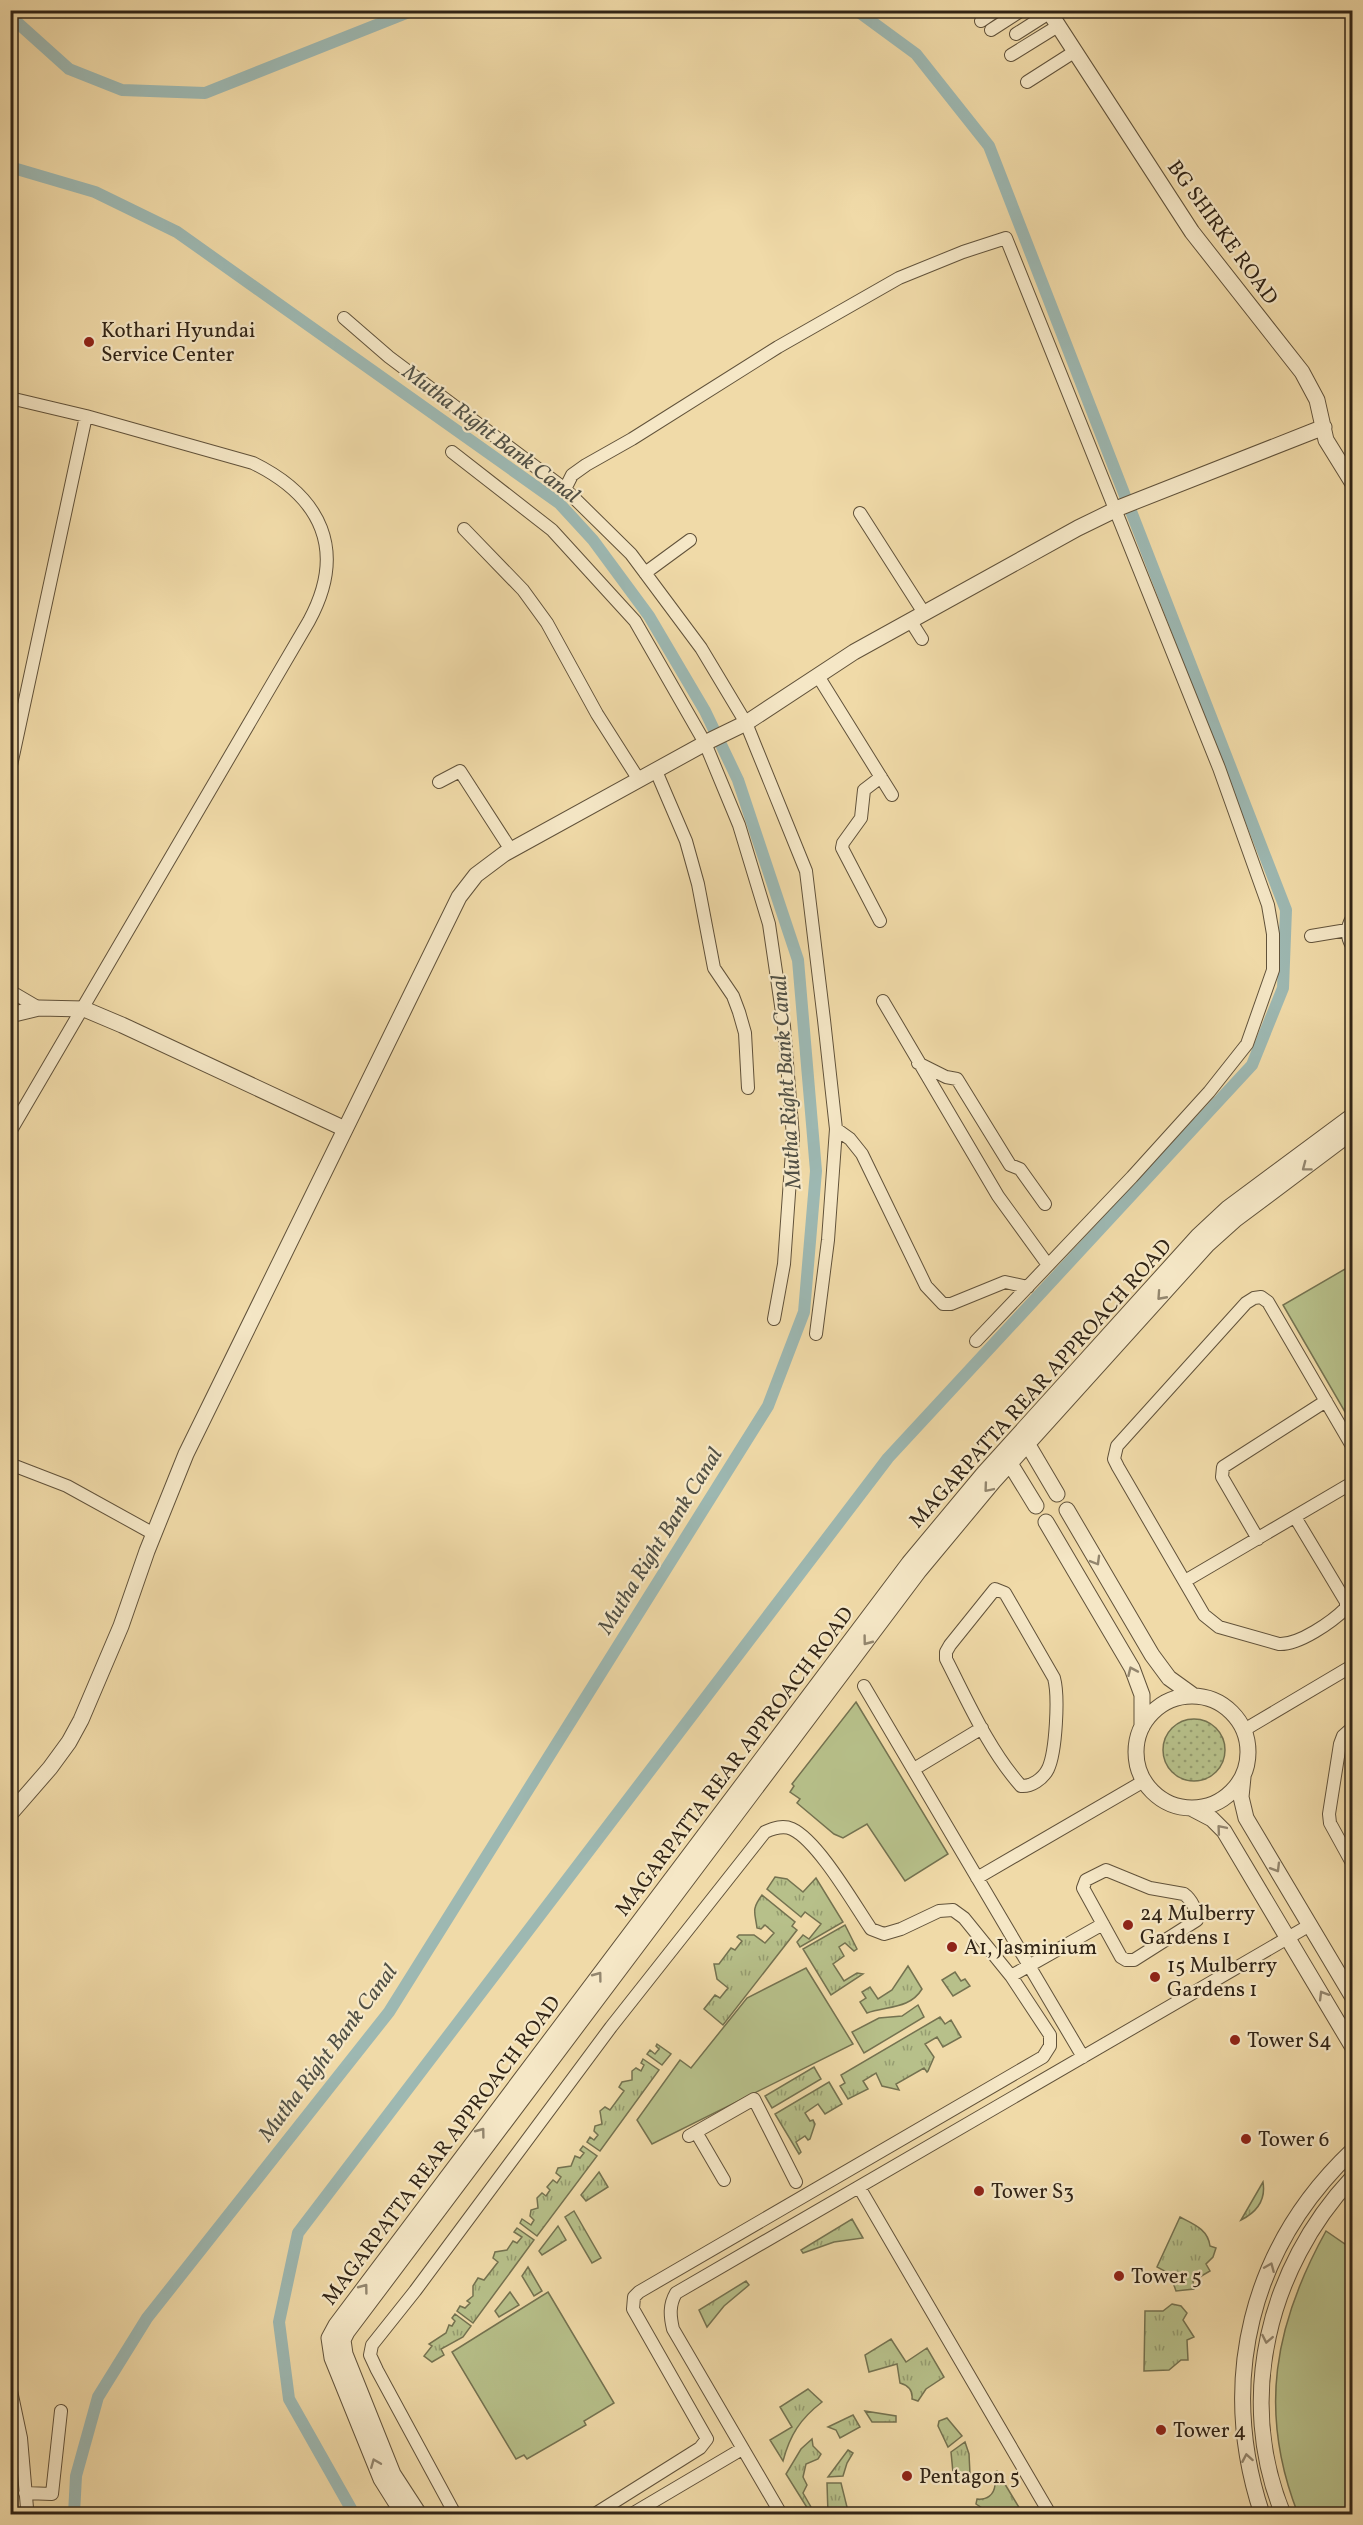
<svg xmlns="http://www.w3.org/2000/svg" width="1363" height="2525" viewBox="0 0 1363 2525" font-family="Vollkorn,serif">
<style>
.grass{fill:url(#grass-tufts);stroke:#747250;stroke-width:1.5}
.park{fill:#b7c08a;stroke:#747250;stroke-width:1.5}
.garden{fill:url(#garden-dots);stroke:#747250;stroke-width:1.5}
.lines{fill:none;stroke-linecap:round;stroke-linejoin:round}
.canal{stroke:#9db8b2;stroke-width:12}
.minor-casing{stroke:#61523a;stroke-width:14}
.tertiary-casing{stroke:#61523a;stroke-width:17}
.minor{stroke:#f5e7c6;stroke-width:12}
.tertiary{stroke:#f5e7c6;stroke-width:15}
.oneway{stroke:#93866e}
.poi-dot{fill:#8f2418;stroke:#f5e7c6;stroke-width:2}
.labels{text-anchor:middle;stroke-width:4.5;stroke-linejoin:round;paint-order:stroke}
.street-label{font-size:21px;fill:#312416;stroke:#f5e7c6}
.poi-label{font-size:21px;fill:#312416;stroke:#f5e7c6;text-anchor:start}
.water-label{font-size:22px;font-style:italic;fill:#515045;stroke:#f5e7c6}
</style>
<defs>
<pattern id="grass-tufts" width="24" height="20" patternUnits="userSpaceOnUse" patternTransform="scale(1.5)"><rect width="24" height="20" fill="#b7c08a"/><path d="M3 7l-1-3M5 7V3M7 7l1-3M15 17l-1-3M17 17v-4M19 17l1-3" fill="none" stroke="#959c70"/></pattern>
<pattern id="garden-dots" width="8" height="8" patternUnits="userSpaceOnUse" patternTransform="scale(1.5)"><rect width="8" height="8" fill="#b7c08a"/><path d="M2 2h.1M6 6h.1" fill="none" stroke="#959c70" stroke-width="1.8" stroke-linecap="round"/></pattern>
</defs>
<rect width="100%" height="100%" fill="#f0daa8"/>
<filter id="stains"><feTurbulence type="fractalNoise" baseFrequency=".00333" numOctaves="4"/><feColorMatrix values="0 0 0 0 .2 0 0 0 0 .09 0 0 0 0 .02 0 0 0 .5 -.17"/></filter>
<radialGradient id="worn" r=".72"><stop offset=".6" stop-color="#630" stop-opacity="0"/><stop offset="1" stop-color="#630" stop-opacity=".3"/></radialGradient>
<!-- grass -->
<path class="grass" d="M775 1877 787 1879 803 1892 816 1878 843 1922 800 1947 797 1942 803 1935 809 1939 821 1924 805 1912 801 1917 767 1889Z
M762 1895 795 1922 792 1926 797 1930 723 2025 704 2009 715 1995 720 1998 728 1988 717 1979 714 1964H719L731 1948 735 1950 742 1941 737 1937 739 1935H754L765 1943 774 1933 765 1925 761 1929 757 1928C755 1912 751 1910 762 1895Z
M845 1925 857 1949 854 1951 845 1943 839 1947 844 1956 833 1964 844 1981 857 1973 863 1974 831 1995 803 1949Z
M908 1966 922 1989C910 2009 887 2006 867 2013L860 2002 866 1998 862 1992 870 1987 878 1999 892 1990Z
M955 1972 961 1981 965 1979 970 1986 953 1996 942 1980Z
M940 2017 945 2024 951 2020 961 2037 943 2047 937 2037 925 2044 934 2057 928 2071 927 2072 924 2068 896 2084 899 2090 882 2086 876 2073 863 2081 868 2089 848 2099 840 2086 845 2083 841 2075Z
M657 2044 671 2054 662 2065 647 2054 650 2050 655 2054 659 2049 656 2046Z
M643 2059 659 2070 600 2151 587 2142 590 2137 594 2140 598 2135 594 2131 595 2126 602 2124 600 2111 605 2107 610 2110 624 2091 619 2087 622 2082 632 2080V2071L636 2068 641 2071 644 2065 641 2063Z
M814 2067 821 2079 772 2108 765 2096Z
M829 2082 842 2104 825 2114 818 2104 805 2113 810 2121 813 2120 815 2124 810 2139 808 2140 805 2136 796 2142 801 2152 799 2154 775 2114Z
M583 2146 597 2156 537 2236 520 2223 522 2219 531 2225 534 2220 530 2216 531 2210 538 2208 537 2198 542 2193 546 2196 550 2190 547 2187 553 2180 557 2183 561 2177 556 2173 558 2168 571 2166 575 2156 580 2158 584 2153 580 2150Z
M599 2172 608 2187 586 2201 581 2195Z
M1263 2182C1266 2200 1257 2212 1241 2220Z
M574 2211 601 2258 592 2263 565 2217Z
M1180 2217C1193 2224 1208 2229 1210 2246L1216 2248 1213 2257 1206 2264 1210 2271 1193 2281 1194 2289 1176 2291 1170 2274 1157 2267Z
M852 2219 863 2238 834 2242 803 2253 801 2250Z
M558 2226 566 2240 542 2255 539 2251Z
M517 2228 534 2240 473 2323 457 2311 460 2306 465 2308 470 2303 467 2301 473 2296V2286L478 2278 484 2280 498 2262 493 2258 495 2252 507 2250 513 2241 517 2243 522 2237 514 2232Z
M528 2267 542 2291 534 2296 522 2276Z
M746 2281 749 2285 724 2306 707 2327 699 2310Z
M510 2292 519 2305 499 2317 495 2311Z
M1172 2304 1181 2306 1187 2313 1183 2320 1194 2337 1187 2340 1188 2360H1181L1169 2370 1144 2371 1145 2311H1163Z
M455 2314 471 2326 463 2337 441 2349 444 2355 432 2362 424 2356 432 2346 429 2344 446 2333 449 2325 452 2326 455 2321 452 2318Z
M891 2339 906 2362 927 2348 944 2377 926 2389 918 2401 912 2399C913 2390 907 2385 900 2383L897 2364 869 2372 865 2355Z
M808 2389 822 2402C800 2419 790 2435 783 2461L770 2440 792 2427 780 2407Z
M865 2411 896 2416V2422H872Z
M853 2415 860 2427 840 2438 836 2430 828 2427Z
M947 2418 962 2436 948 2447 938 2426 939 2421Z
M812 2439 813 2446 821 2454 818 2459 806 2464 803 2477 807 2485 803 2493 815 2514H811L786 2474 801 2449Z
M965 2442 969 2454 970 2474 954 2483 951 2452Z
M848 2450 853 2453 847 2463 843 2476 828 2477Z
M997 2471 1023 2514H985L982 2508 976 2504 977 2499C987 2500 994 2495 995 2485L990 2476Z
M827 2483H841L847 2507 834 2514H828Z"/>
<!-- park -->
<path class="park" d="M1352 1265V1424L1283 1305Z
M856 1702 948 1854 905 1881 867 1824 843 1838 834 1834 797 1803 800 1799 790 1792 794 1786 792 1784Z
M806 1968 853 2044 652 2144 637 2120 680 2060 691 2068 747 1998Z
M918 2005 924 2017 864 2053 852 2032 879 2018 902 2016Z
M1326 2231 1352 2249V2514H1298C1258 2412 1274 2325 1326 2231Z
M548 2292 614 2403 584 2421 586 2425 527 2459 524 2455 516 2459 452 2352Z"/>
<!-- garden -->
<path class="garden" d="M1163 1750a31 31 0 1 1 62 0a31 31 0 1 1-62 0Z"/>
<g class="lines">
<!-- canal -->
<path class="canal" d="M10 16 69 69 122 90 205 93 414 10
M10 167 95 192 177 232 559 503 593 540 649 616 705 711 738 780 798 960 816 1171 804 1312 768 1406 389 2012 147 2318 98 2397 76 2476 74 2514
M354 2514 289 2399 279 2322 298 2233 888 1458 1252 1065 1283 988 1286 910 989 146 916 54 856 10"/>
<!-- minor casing -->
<g class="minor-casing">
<path id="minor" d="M981 21 997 10
M991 30 1022 10
M1016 34 1049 13
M1011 55 1058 26
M1027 82 1074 52
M344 318 389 357 565 489 631 554 701 648 746 723 806 871 824 1020 836 1129 828 1240 816 1334
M10 398 86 416 253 463C322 497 347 551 309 621L10 1132
M452 452 552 530 635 621 705 743 739 825 769 924 784 1026 793 1137 784 1264 774 1319
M565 489 572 475 586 465 632 439 778 347 899 278 963 252 1006 238 1219 768 1268 905 1273 934V970L1247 1044 1209 1092 1132 1177 976 1341
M860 513 924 613
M464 529 523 590 547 623 597 714 639 780
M645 573 690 540
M910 620 922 639
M818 676 892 795
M10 770 86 416
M656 771 686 841 698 884 714 968 733 996 739 1012 745 1033 748 1088
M439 782 460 771 511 850
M1352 918C1346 928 1346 936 1352 946
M880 921 842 848 843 843 861 818 864 790 881 777
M1311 936 1347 930
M10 991 39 1008
M883 1001 998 1196 1048 1265
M918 1063 946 1077 957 1079 1010 1165 1020 1169 1045 1204
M836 1129 850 1139 862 1154 926 1286 943 1304H951L1005 1282 1028 1287
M10 1464 67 1486 154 1534
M1295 1517 1346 1602V1608C1332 1622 1299 1645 1279 1644L1219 1627 1204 1615 1118 1467 1114 1459 1117 1446 1246 1303 1254 1298 1261 1297 1268 1302 1352 1446
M1258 1539 1222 1477 1223 1467 1326 1401
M1185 1581 1352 1483
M995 1589 1005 1593 1054 1678C1059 1696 1056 1752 1048 1769 1043 1779 1031 1787 1021 1786 989 1750 968 1702 946 1659V1652L950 1645Z
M864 1686 1083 2057
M1352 1728 1343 1736 1340 1744 1329 1814 1330 1823 1352 1863
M1244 1730 1352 1666
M914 1769 982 1728
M1106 1870 1150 1888 1184 1894C1191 1899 1198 1912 1197 1920L1134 1960H1126L1121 1957 1083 1888 1086 1880Z
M977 1878 1144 1781
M1011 1976 1103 1924
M696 2132 724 2180
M689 2136 754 2099 796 2182
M859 2187 1050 2514
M10 2386 21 2438 27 2508
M25 2493 52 2494 61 2411
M455 2514 377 2370 370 2355 372 2345 415 2291 611 2027 765 1832C774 1828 783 1825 792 1829 818 1841 854 1904 871 1929L884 1934 901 1929 939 1911 953 1910 964 1918 1011 1976 1050 2035V2046L1043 2057 639 2292 634 2297 633 2309 707 2439 700 2448 595 2514
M632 2514 742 2449
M781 2514 673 2329C670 2316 669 2305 676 2293L1310 1925"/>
</g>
<!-- tertiary casing -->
<g class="tertiary-casing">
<path id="tertiary" d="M1048 10 1192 232 1302 372 1317 400 1326 440 1352 482
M10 1015 39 1008 84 1009 122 1025 345 1129
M1024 1438 1057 1494
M1006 1457 1036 1506
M1067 1510 1152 1655 1169 1678 1194 1696
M1046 1522 1132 1668 1142 1695V1727
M1136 1752a56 56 0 1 1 112 0a56 56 0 1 1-112 0Z
M1243 1777 1241 1797 1246 1818 1352 1996
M1191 1808 1212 1819 1224 1831 1352 2046
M10 1814 50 1768 69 1742 81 1720 121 1626 147 1551 186 1454 459 897 476 875 504 854 711 740 746 723 854 652 1078 528 1121 507 1324 427
M403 2514 381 2479 332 2358 329 2338 336 2325 909 1563 984 1473 1198 1236 1228 1208 1352 1116
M419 2514 393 2474 345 2354 343 2340 347 2332 919 1571 993 1482 1207 1245 1236 1219 1352 1132
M1262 2514C1218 2381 1250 2248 1352 2151
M1283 2514C1236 2398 1268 2268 1352 2178"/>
</g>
<!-- minor -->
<use href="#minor" class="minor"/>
<!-- tertiary -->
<use href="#tertiary" class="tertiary"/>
</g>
<!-- one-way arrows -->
<defs><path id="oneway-chevron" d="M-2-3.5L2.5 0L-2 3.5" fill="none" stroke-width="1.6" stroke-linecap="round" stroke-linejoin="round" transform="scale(1.5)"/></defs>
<g class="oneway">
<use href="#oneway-chevron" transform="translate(1306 1167) rotate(143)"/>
<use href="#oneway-chevron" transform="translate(1161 1296) rotate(132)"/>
<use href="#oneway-chevron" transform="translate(988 1488) rotate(130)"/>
<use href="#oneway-chevron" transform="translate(1096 1561) rotate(60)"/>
<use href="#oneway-chevron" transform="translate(867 1641) rotate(127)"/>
<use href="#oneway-chevron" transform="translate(1132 1671) rotate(-114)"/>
<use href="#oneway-chevron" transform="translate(1221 1829) rotate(-130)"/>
<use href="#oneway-chevron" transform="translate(1276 1868) rotate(59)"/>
<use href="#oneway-chevron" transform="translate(598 1976) rotate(-53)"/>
<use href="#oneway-chevron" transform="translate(1323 1995) rotate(-121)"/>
<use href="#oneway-chevron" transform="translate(481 2132) rotate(-53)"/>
<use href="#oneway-chevron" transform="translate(1270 2267) rotate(-67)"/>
<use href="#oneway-chevron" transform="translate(364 2288) rotate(-53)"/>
<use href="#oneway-chevron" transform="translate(1267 2339) rotate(101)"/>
<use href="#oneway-chevron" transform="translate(1247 2458) rotate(-100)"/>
<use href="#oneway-chevron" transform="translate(375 2463) rotate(-112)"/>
</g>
<!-- markers -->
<g class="poi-dot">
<circle cx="89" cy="342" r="6"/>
<circle cx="1128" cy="1925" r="6"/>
<circle cx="952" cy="1947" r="6"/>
<circle cx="1155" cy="1977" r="6"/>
<circle cx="1235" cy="2040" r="6"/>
<circle cx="1246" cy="2139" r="6"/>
<circle cx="979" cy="2191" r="6"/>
<circle cx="1119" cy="2276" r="6"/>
<circle cx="1161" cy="2430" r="6"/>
<circle cx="907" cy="2476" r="6"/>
</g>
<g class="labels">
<!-- street labels -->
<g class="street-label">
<text transform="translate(1223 232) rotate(54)" y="7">BG SHIRKE ROAD</text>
<text transform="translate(1040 1383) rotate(-48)" y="7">MAGARPATTA REAR APPROACH ROAD</text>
<text transform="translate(734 1761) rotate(-53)" y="7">MAGARPATTA REAR APPROACH ROAD</text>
<text transform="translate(441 2150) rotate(-53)" y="7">MAGARPATTA REAR APPROACH ROAD</text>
</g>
<!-- poi labels -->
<g class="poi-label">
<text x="101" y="337">Kothari Hyundai<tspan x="101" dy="24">Service Center</tspan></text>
<text x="1140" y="1920">24 Mulberry<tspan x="1140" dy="24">Gardens 1</tspan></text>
<text x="964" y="1954">A1, Jasminium</text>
<text x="1167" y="1972">15 Mulberry<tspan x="1167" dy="24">Gardens 1</tspan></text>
<text x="1247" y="2047">Tower S4</text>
<text x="1258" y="2146">Tower 6</text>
<text x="991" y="2198">Tower S3</text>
<text x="1131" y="2283">Tower 5</text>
<text x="1173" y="2437">Tower 4</text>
<text x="919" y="2483">Pentagon 5</text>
</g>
<!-- water labels -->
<g class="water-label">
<text transform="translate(492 433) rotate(37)" y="8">Mutha Right Bank Canal</text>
<text transform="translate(785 1082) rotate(-94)" y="8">Mutha Right Bank Canal</text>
<text transform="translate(659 1540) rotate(-58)" y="8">Mutha Right Bank Canal</text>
<text transform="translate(327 2052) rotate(-53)" y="8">Mutha Right Bank Canal</text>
</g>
</g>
<!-- margin -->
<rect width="1363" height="2525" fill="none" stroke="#f0daa8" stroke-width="36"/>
<rect x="12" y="12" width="1339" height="2501" fill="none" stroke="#312416" stroke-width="3"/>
<rect x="18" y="18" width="1327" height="2489" fill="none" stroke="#312416" stroke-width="1.5"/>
<rect width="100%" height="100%" filter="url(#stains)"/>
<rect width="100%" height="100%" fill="url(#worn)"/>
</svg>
